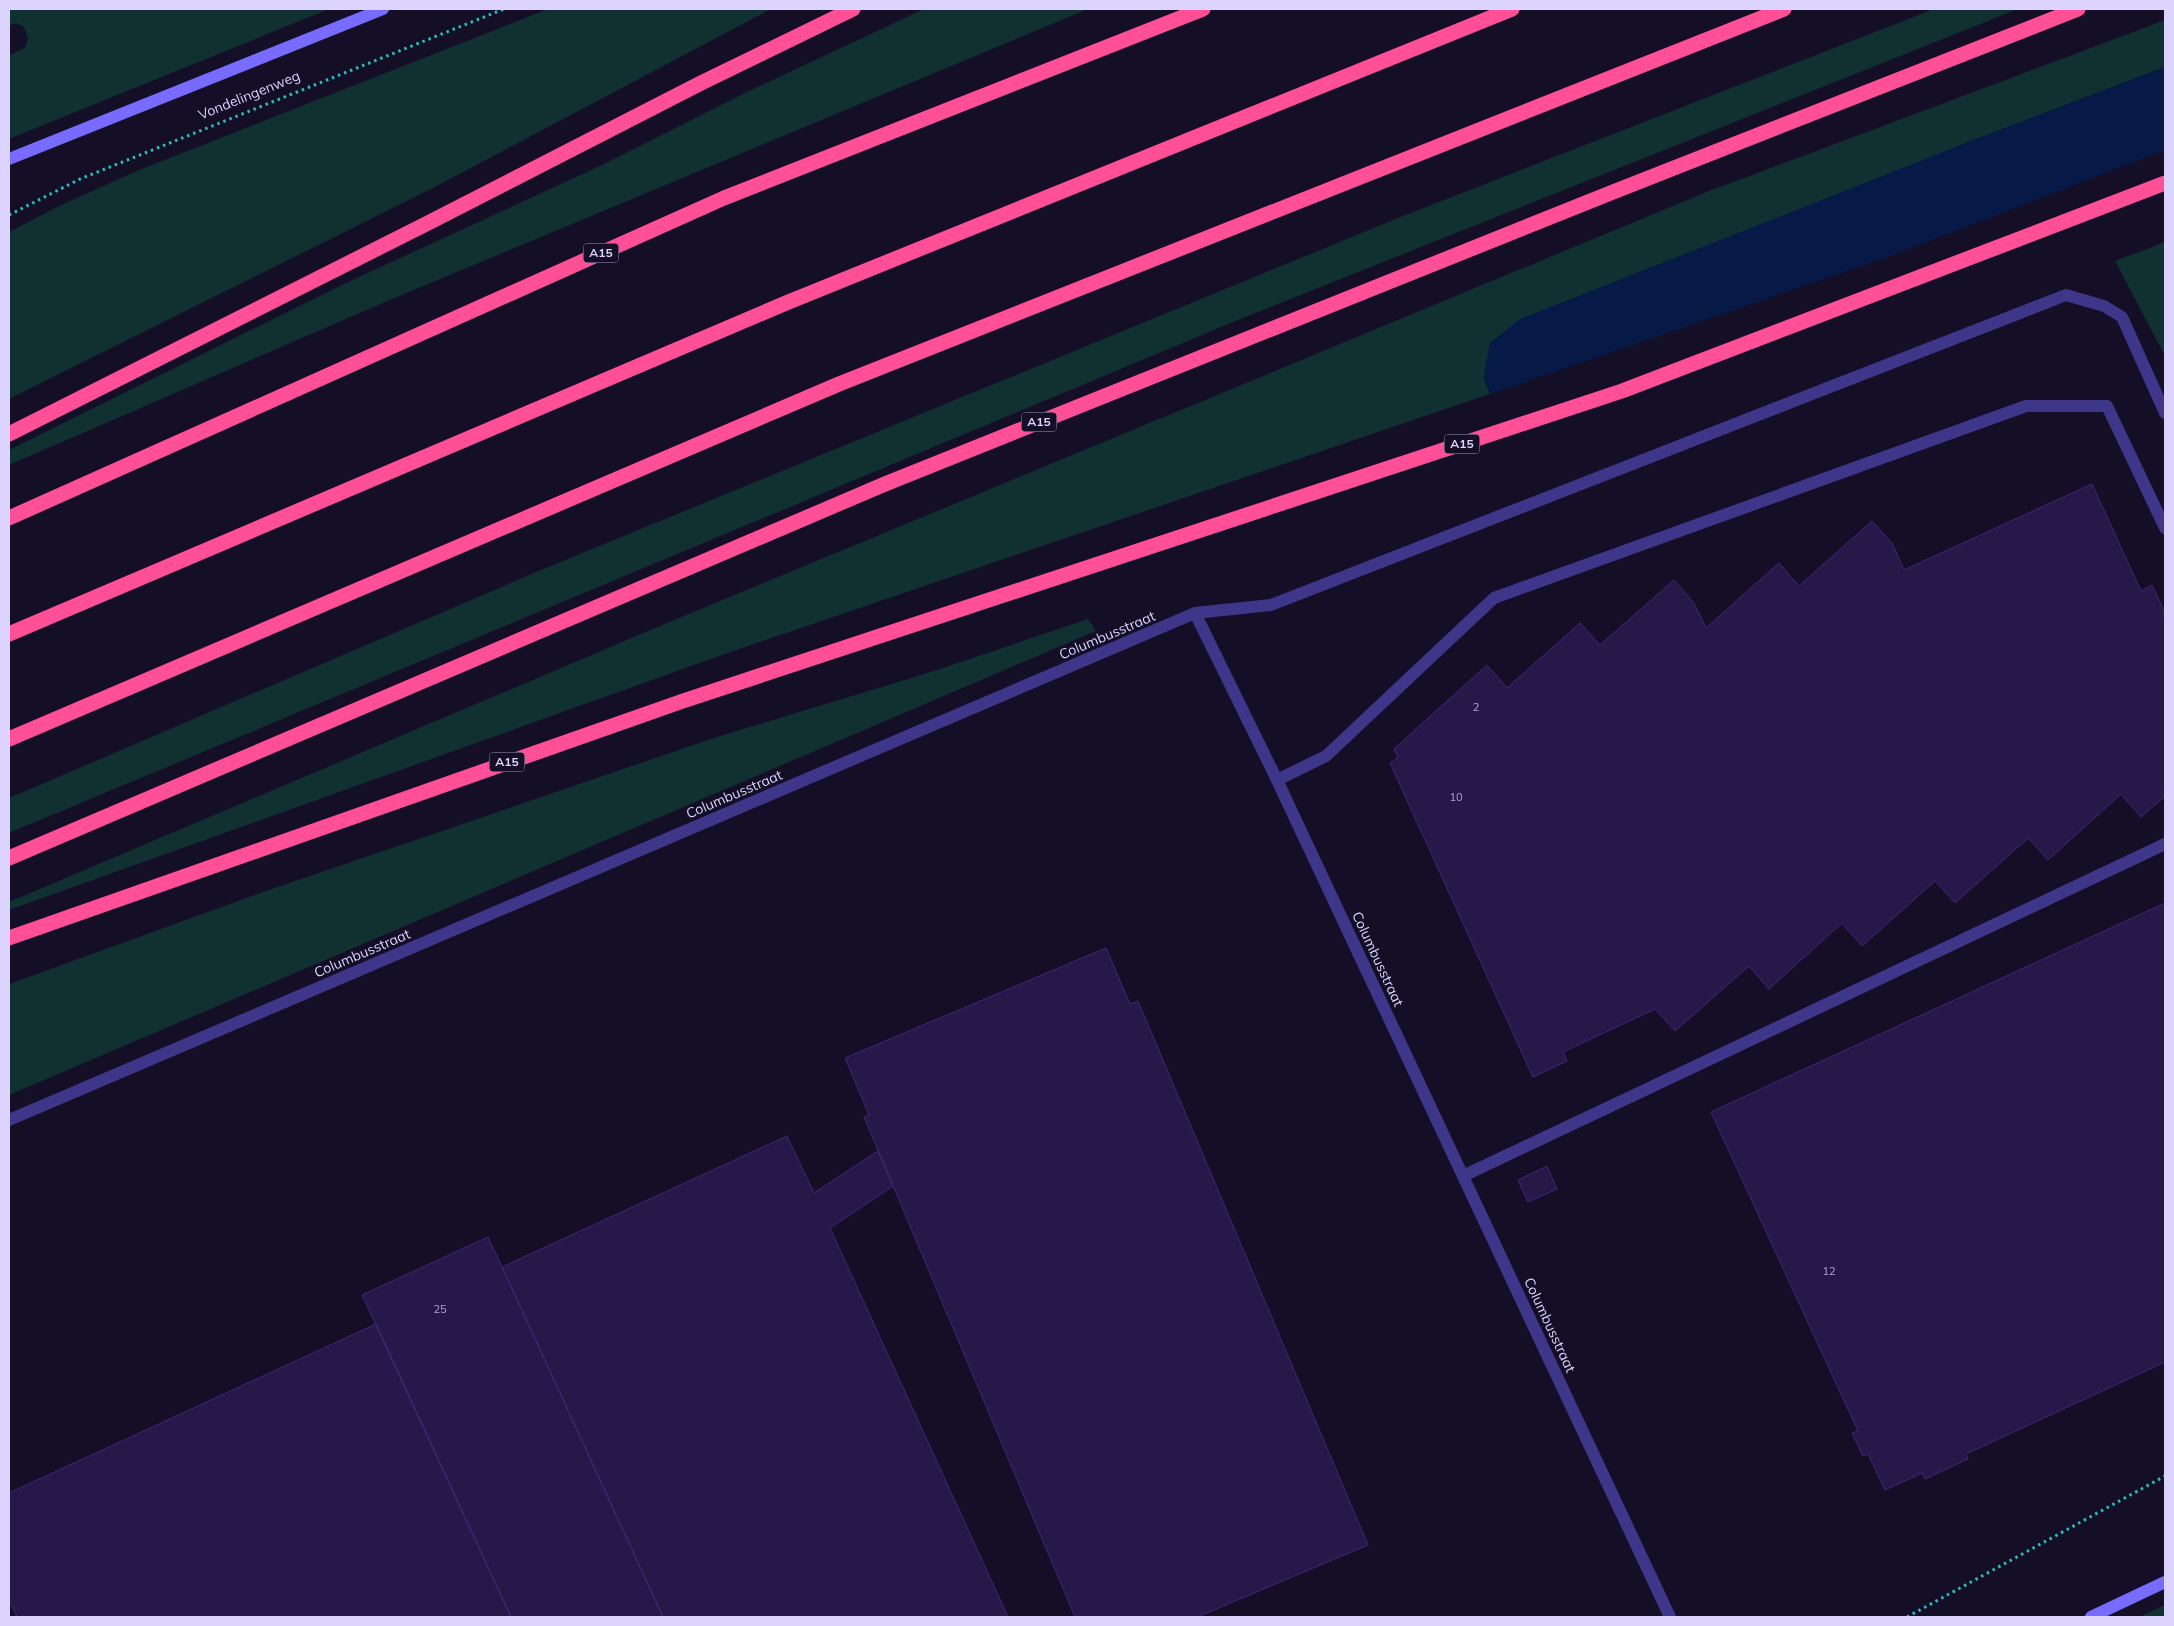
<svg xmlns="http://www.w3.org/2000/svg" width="2174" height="1626" viewBox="0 0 2174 1626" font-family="Mulish,sans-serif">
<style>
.green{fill:#103031}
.water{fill:#071a47}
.pier{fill:#140e27}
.building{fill:#261849;stroke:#3e2977}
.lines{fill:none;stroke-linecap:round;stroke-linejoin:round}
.path{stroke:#27bfc0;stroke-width:3;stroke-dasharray:2.5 4;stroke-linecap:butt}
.lane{stroke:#3e3689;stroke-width:12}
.street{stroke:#3e3689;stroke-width:12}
.secondary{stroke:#786bff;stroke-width:12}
.highway{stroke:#ff4f97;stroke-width:15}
.labels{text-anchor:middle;stroke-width:5;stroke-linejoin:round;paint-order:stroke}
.number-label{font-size:11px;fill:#aea5d2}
.shield{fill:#140e27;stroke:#a099be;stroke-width:1}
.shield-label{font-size:12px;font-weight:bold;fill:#dcd4ff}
.street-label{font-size:14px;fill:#dcd4ff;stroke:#140e27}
</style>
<rect width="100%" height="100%" fill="#140e27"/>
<!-- green -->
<path class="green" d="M9 9H329L9 139V55L25 48 28 38 24 27 16 23 9 26Z
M548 9H771L431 189 9 399V232L59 206 139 170Z
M924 9H1088L385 302 9 465V450L348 282 602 165 747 92Z
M1934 9H2018L1238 320 9 833V798L536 572 1398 218Z
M2165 20V67L1966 143 1490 343 1484 378 1490 394 739 649 9 910V902L667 623 1709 191Z
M2165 242V356L2115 261Z
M1088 619 1096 631 9 1095V984L263 892 717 737 934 671Z
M2165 1605V1617H2139Z"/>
<!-- water -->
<path class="water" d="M2165 67V227L2110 181 1504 409C1479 383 1484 376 1490 343L1520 319 1966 143Z"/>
<!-- pier -->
<path class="pier" d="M2165 150V230L2109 184 2090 189 1505 411 1488 395 1891 256Z"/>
<!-- building -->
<path class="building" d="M2092 484 2141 591 2152 585 2165 613V796L2141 817 2121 794 2048 860 2028 838 1955 903 1935 881 1862 946 1842 923 1769 989 1749 966 1675 1031 1655 1009 1563 1052 1567 1061 1533 1077 1390 763 1398 758 1394 749 1487 665 1507 688 1580 623 1600 645 1674 580 1694 603 1706 628 1779 563 1799 586 1872 521 1892 543 1904 570Z
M2165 903V1362L1966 1454 1968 1459 1925 1479 1922 1473 1885 1490 1868 1454 1863 1456 1852 1433 1858 1431 1711 1112Z
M1106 948 1130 1004 1138 1001 1368 1545 1197 1617H1075L864 1117 869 1115 845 1058Z
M787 1136 814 1193 878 1151 893 1186 830 1228 1008 1617H663L502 1267Z
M1547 1166 1557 1189 1528 1202 1518 1180Z
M488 1237 502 1267 663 1617H511L362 1295Z
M376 1324 511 1617H17L9 1600V1493Z"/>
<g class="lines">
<!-- path -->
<path class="path" d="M9 215 80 179 504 9
M1907 1617 2165 1476"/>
<!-- lane -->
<path class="lane" d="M1195 613 1271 605 2066 295 2104 306 2122 317 2165 413
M1277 780 1326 756 1494 598 2026 406H2107L2165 528
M1463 1176 2165 844"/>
<!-- street -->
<path class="street" d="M9 1120 1195 613 1277 780 1670 1617"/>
<!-- secondary -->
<path class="secondary" d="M9 159 383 9
M2091 1617 2165 1582"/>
<!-- highway -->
<path class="highway" d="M9 434 428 223 701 83 853 9
M9 518 724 198 1203 9
M9 634 786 303 1512 9
M9 739 839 384 1784 9
M9 858 885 484 1613 192 2078 9
M9 938 683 701 1622 391 2165 183"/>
</g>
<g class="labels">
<!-- number labels -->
<g class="number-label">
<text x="1476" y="711">2</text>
<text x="1456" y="801">10</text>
<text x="1829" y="1275">12</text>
<text x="440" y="1313">25</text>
</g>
<!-- shield labels -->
<g class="shield">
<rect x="583.5" y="243.5" width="35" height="19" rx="4"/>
<rect x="1021.5" y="412.5" width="35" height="19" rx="4"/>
<rect x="1444.5" y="434.5" width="35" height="19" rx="4"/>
<rect x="489.5" y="752.5" width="35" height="19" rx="4"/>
</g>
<g class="shield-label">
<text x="601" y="257">A15</text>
<text x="1039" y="426">A15</text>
<text x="1462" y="448">A15</text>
<text x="507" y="766">A15</text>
</g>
<!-- street labels -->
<g class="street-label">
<text transform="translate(249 95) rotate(-22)" y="5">Vondelingenweg</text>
<text transform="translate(1107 635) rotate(-23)" y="5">Columbusstraat</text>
<text transform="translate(734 794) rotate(-23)" y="5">Columbusstraat</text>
<text transform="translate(362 953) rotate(-23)" y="5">Columbusstraat</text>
<text transform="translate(1378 959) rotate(65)" y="5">Columbusstraat</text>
<text transform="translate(1550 1325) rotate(65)" y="5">Columbusstraat</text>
</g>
</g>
<!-- border -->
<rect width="2174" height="1626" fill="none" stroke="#dcd4ff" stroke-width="20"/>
</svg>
